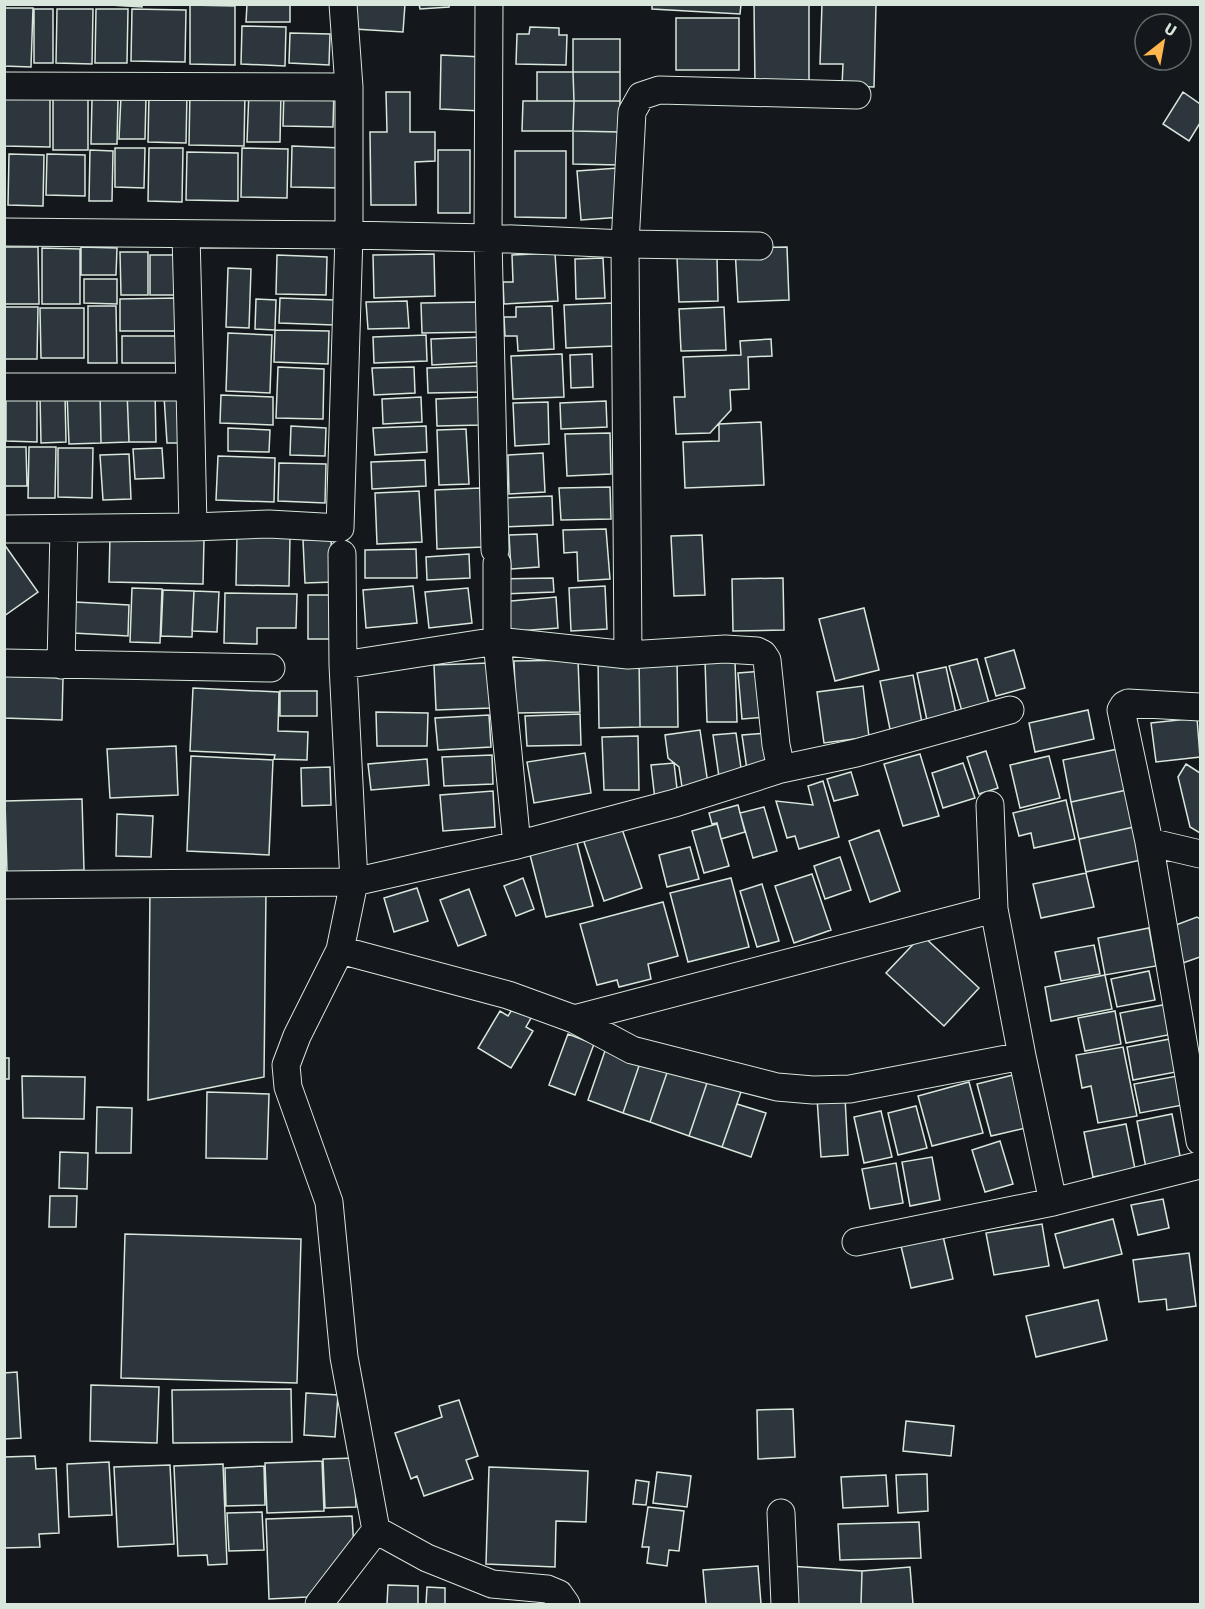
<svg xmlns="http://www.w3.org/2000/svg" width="1205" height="1609" viewBox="0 0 1205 1609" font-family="Signika,sans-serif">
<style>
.building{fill:#2c363c;stroke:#d8e6dc;stroke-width:1.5}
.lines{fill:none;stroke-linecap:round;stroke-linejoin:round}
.minor-casing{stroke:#d8e6dc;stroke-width:29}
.minor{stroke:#14181c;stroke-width:27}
</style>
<rect width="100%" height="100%" fill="#14181c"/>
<!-- building -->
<path class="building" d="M94 4H142V7Z
M247 4H290V22H246Z
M355 4H405L403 32 354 29Z
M419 4H449V7L420 9Z
M652 4H741L740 14 652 9Z
M754 4H809V85L755 86Z
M822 4H876L874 87 842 86 843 64H820Z
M190 5 235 6V65L190 64Z
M4 8H33L31 67 4 66Z
M34 9H53V63H34Z
M57 9H93L92 64 56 63Z
M96 9H128L127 63H95Z
M132 9 186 10 185 62 131 61Z
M676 18H739V70H676Z
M242 26 286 27 285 66 241 64Z
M530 27 559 28V35H567L566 65 516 64 517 34H529Z
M290 33 330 34 329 65 289 63Z
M573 39H620V72H573Z
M441 55 483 57 482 111 440 109Z
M537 72H573L574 101H537Z
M573 72H620V101H574Z
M284 89 334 91 333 127 283 126Z
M190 90 245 92 244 146 189 145Z
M249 91 281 92 280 142H247Z
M4 92 50 93V147L4 146Z
M386 92H410V132H435V161L415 162 416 205H371L370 132H387Z
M1183 92 1200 104V123L1189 141 1163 124Z
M149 93 187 94 186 143 148 142Z
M121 96 146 97 145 139H119Z
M53 99H88V150H53Z
M92 99 118 100 117 144H91Z
M523 101H574L573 131H522Z
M574 101H620V132L573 131Z
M573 131 620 132V165L573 164Z
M292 146 343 148 342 188 291 187Z
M115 148H145L144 188 115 187Z
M149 148H183L182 202 148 201Z
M242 148 288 149 287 198 241 197Z
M90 150 113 151 112 201H89Z
M438 150H470V213H438Z
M515 151H566V218L515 217Z
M187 152 238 153V201L186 200Z
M9 154 44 155 43 206 8 205Z
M47 154 85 155V196L46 195Z
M618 168 622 217 581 220 577 171Z
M4 247H38L39 304H4Z
M81 247 117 248 116 275H81Z
M787 247 789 300 738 302 735 248Z
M42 248 80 249V304H42Z
M120 252H148V295H121Z
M555 253 558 301 504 304 503 282H513L512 255Z
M434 254 435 296 374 298 373 255Z
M150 255H179V295H150Z
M277 255 327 257 326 295 276 294Z
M717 257 718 301 679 302 677 258Z
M603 258 605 298 576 299 575 259Z
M228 268 251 269 249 328 226 327Z
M84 279H117V304L84 303Z
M178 298 179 331H120V299Z
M280 298 335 300 334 325 279 323Z
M256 299 276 300 275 330 255 329Z
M407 301 409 328 368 329 366 302Z
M482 302 483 332 422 333 421 303Z
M613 303 615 346 566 348 564 305Z
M88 306H116L117 363H88Z
M552 306 554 349 518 351 517 336H505L504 317H516V307Z
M4 307H38L37 359H4Z
M724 307 726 350 681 351 679 309Z
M40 308H84V358H41Z
M275 330 329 331 328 364 274 362Z
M228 333 272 335 270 393 226 391Z
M426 335 427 361 374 363 373 337Z
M122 336H178V363H122Z
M483 337 484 362 432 365 431 339Z
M771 339 772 356 748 357 749 389 730 390 731 410 710 433 676 434 674 397H685L683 357 741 355 740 341Z
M562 354 564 397 513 399 511 356Z
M592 354 593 387 571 388 570 355Z
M480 366 481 392 428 393 427 368Z
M278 367 324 369 323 419 276 418Z
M414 367 415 393 374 395 372 368Z
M155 390 156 442H129L127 391Z
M127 391 129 442 101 443 100 392Z
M100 392 101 443 69 444 67 393Z
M65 395 66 442 41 443 40 396Z
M180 395 183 443H167L164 396Z
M221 395 273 397V425L220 423Z
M6 396H37V442L6 441Z
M421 397 422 422 383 424 382 399Z
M481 397 482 425 437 426 436 399Z
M606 401 607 427 561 429 560 403Z
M548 402 549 444 515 446 513 403Z
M761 422 764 485 685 488 683 442 719 441V424Z
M291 426 326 428 325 456 290 455Z
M426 426 427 452 375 455 373 428Z
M228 428 270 430 269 452 228 451Z
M466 429 469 484 439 485 437 430Z
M610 433 611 474 567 476 565 434Z
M5 447H26L27 486H5Z
M29 447H56L55 498H28Z
M58 448H93L92 498 58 497Z
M162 448 164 478 135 479 133 449Z
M543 453 545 492 509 494 508 455Z
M129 454 131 499 103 500 100 455Z
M218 456 275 458 274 502 216 500Z
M425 460 426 486 372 489 371 462Z
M279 463 326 464 325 503 278 501Z
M610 487 611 519 561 520 559 488Z
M480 488 483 547 437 549 435 490Z
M419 491 422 542 377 544 375 493Z
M552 496 553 525 502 527 501 498Z
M606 529 610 579 578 581 577 552 564 553 563 530Z
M537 534 539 567 511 569 509 535Z
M702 535 705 595 674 596 671 536Z
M110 536 204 539 203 584 109 582Z
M237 536 290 537 289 586 236 585Z
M331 539 333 582 305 583 303 540Z
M4 544 38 592 4 616Z
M416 549 417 578H365V550Z
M469 554 470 578 427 580 426 557Z
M553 578 554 592 500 594V579Z
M783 578 784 630 733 631 732 579Z
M413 586 417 623 366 628 363 590Z
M605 586 607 629 571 631 569 588Z
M132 588 162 589 160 643 130 642Z
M468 588 472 623 429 628 425 592Z
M163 590 194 591 192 637 161 636Z
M194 591 219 592 217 632 192 631Z
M225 593 297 594 296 628H257V644L224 643Z
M308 595H332L333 639H308Z
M556 597 558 628 503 632 500 602Z
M75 602 129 605 128 636 73 633Z
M864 608 879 670 835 681 819 619Z
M1014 650 1025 688 996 696 985 658Z
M639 657 640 727 599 728 598 658Z
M639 657H677L678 727H640Z
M977 659 990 707 963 715 949 666Z
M578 660 580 712 516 713 514 661Z
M705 660H735L737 722H707Z
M489 663 491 708 436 710 434 665Z
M946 667 957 718 928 725 917 673Z
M765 671 769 717 742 719 738 673Z
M913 675 923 728 891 734 880 681Z
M4 676 63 678 62 720 4 718Z
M863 686 869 737 824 743 817 692Z
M193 688 279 692 278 731 308 732 307 760 274 759 275 755 190 751Z
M280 691H317V716H280Z
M1088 710 1094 739 1035 752 1029 723Z
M376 712 428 713 427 746H377Z
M580 714 581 745 527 746 525 716Z
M489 715 491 747 438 750 435 718Z
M1197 718 1200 757 1156 762 1151 723Z
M700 730 708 784 682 787 679 767 668 758 665 735Z
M736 733 742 775 719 777 713 735Z
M767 733 772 766 747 770 742 735Z
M638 736 639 790H604L602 737Z
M176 746 178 795 110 798 107 749Z
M1118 749 1127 790 1071 802 1063 760Z
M986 751 998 788 979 794 967 757Z
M585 753 591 793 534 803 527 762Z
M920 754 939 816 903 826 884 764Z
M492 755 493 784 444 786 442 757Z
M191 756 273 760 269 855 187 851Z
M1049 756 1060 798 1020 808 1010 765Z
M427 759 429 785 371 790 368 764Z
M674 763 678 797 655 800 651 765Z
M963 763 975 798 943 808 932 773Z
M1186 764 1200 773V833L1190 827 1178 777Z
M330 767 331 805 302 806 301 768Z
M851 772 858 795 834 801 827 779Z
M823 781 839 837 799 849 795 836 787 838 776 801 813 805 808 786Z
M1127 790 1134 827 1079 839 1071 802Z
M493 791 495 827 443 831 440 795Z
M82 799 84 870 7 872 5 801Z
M1066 800 1075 839 1034 848 1031 833 1019 836 1013 813Z
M738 805 745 832 721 839 717 823 712 824 709 813Z
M764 807 777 851 753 858 740 813Z
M117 814 153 816 151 857 116 856Z
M619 820 642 888 604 901 581 833Z
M717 824 729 866 704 873 692 831Z
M1134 827 1141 860 1086 872 1079 839Z
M879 830 900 891 870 902 849 841Z
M576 839 593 906 546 917 529 851Z
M690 847 699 879 667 887 659 855Z
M840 857 851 890 825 899 814 866Z
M1086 873 1094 907 1041 918 1033 884Z
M812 874 831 930 794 943 775 886Z
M523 878 534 909 516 916 504 886Z
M731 878 749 947 688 962 670 893Z
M762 884 779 941 757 947 740 891Z
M150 888 266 890 264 1077 148 1100Z
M417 888 428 921 394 932 384 898Z
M469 889 486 935 458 946 440 900Z
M663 902 678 956 648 964 651 979 619 987 617 980 597 985 580 924Z
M1197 917 1200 919V957L1180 964 1168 928Z
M1149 928 1156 966 1105 975 1098 938Z
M922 935 979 988 944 1026 886 973Z
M1094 945 1100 974 1061 981 1055 952Z
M1149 971 1155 1000 1117 1007 1111 979Z
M1105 975 1112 1009 1051 1021 1045 987Z
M1168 1004 1173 1034 1126 1043 1120 1013Z
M513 1008 531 1018 526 1027 533 1031 511 1068 478 1048 500 1011 508 1016Z
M1115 1011 1121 1044 1085 1051 1078 1018Z
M568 1034 594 1044 575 1095 549 1085Z
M1170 1039 1176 1072 1133 1080 1127 1047Z
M607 1045 642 1057 623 1113 588 1100Z
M1123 1047 1137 1116 1098 1123 1091 1086 1082 1088 1076 1055Z
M642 1057 669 1067 650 1122 623 1113Z
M4 1058H9V1079H4Z
M669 1067 708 1080 689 1136 650 1122Z
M1017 1074 1030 1127 991 1136 977 1084Z
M22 1076 85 1077 84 1119 23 1118Z
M1177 1076 1183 1105 1140 1113 1134 1084Z
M708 1080 741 1092 722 1147 689 1136Z
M969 1082 983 1133 932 1146 918 1096Z
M207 1092 269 1094 267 1159 206 1158Z
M845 1097 848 1155 821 1157 817 1098Z
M737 1104 766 1113 751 1157 722 1147Z
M916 1106 927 1148 898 1155 888 1113Z
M97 1107 132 1108 131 1153H96Z
M881 1111 892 1157 864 1163 854 1117Z
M1172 1114 1181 1161 1146 1168 1137 1121Z
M1126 1124 1135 1169 1093 1177 1084 1132Z
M1000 1141 1013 1184 985 1192 972 1150Z
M60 1152 88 1153 87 1189 59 1188Z
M932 1157 940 1200 910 1206 902 1162Z
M896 1163 903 1203 870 1209 862 1169Z
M50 1196H77L76 1227H49Z
M1163 1199 1169 1228 1138 1235 1131 1205Z
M1113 1219 1122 1254 1064 1268 1055 1234Z
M1042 1224 1049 1266 994 1275 986 1233Z
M125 1234 301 1239 297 1383 121 1378Z
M943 1236 953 1279 911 1288 901 1246Z
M1189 1253 1196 1306 1167 1310 1166 1299 1139 1302 1133 1260Z
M1098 1300 1107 1340 1036 1357 1026 1316Z
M17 1372 21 1438 4 1439V1373Z
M91 1385 159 1387 157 1443 90 1441Z
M291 1389 292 1442 173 1443 172 1390Z
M306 1393 338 1395 335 1437 304 1435Z
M459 1400 478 1456 466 1460 473 1479 424 1496 417 1476 411 1479 395 1433 442 1417 439 1406Z
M793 1409 795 1457 758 1459 757 1410Z
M906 1421 954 1426 951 1456 903 1451Z
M35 1456 36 1469 56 1468 59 1533 39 1534 40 1547 4 1548V1457Z
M354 1458 356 1507 325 1508 323 1459Z
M322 1461 324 1511 267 1513 265 1463Z
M109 1462 112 1515 69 1517 67 1464Z
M223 1464 227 1564 208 1565 207 1555 178 1556 174 1466Z
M170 1465 174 1544 118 1547 114 1467Z
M264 1466 265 1505 226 1506 225 1468Z
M489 1467 588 1471 586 1522 556 1521 555 1567 486 1564Z
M657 1472 691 1476 687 1507 653 1503Z
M927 1474 928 1511 898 1513 896 1475Z
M886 1475 888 1506 843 1508 841 1477Z
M636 1480 649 1482 646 1505 633 1504Z
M648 1507 684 1511 679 1551 669 1550 667 1566 647 1563 649 1547H642Z
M262 1512 264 1550 229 1551 227 1513Z
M352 1516 354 1548 307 1597 269 1599 266 1519Z
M919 1522 921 1558 840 1560 838 1524Z
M758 1566 761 1604H706L703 1570Z
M789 1566 862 1571 861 1604H792Z
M910 1567 913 1604H861L862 1571Z
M388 1585 418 1586V1604H426L427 1587 445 1588V1604H387Z"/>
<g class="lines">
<!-- minor casing -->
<g class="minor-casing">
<path id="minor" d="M343 4 349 87
M489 4 488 238 495 550
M4 86 349 87V235L340 528 269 524 193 527 4 529
M4 232 349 235 488 238 625 244 759 246
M186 235 190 387
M4 387H190L193 527
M342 554 343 665 354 882 517 845
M497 563V641L517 845 675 803 781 769
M628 655 725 649 757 651 763 654 767 660 776 745 781 769 856 753 1010 710
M4 663 271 668
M61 665 64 529
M343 665 497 641 628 655 625 244 632 112 641 96 659 90 857 95
M1200 707 1128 703 1124 705 1121 710 1149 842 1200 1141
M990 805 994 909 1022 1056 1053 1202
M1149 842 1200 854
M4 885 354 882 340 950 297 1036 286 1065 288 1087 329 1202 344 1357 376 1530 319 1604
M340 950 508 995 574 1019 632 1050 777 1087 813 1090 850 1089 1022 1056
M574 1019 994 909
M856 1242 1053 1202 1200 1165
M781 1513 785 1604
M376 1530 427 1558 492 1584 547 1589 559 1594 566 1604"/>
</g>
<!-- minor -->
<use href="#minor" class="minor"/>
</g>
<!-- border -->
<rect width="1205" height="1609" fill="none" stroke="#d8e6dc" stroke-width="12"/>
<!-- north arrow -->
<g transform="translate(1163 42) rotate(31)"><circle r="28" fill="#14181c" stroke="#626a69" stroke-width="1.5"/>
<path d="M0-4.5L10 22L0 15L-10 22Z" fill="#ffb74d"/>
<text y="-9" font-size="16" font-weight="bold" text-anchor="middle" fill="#d8e6dc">U</text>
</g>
</svg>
